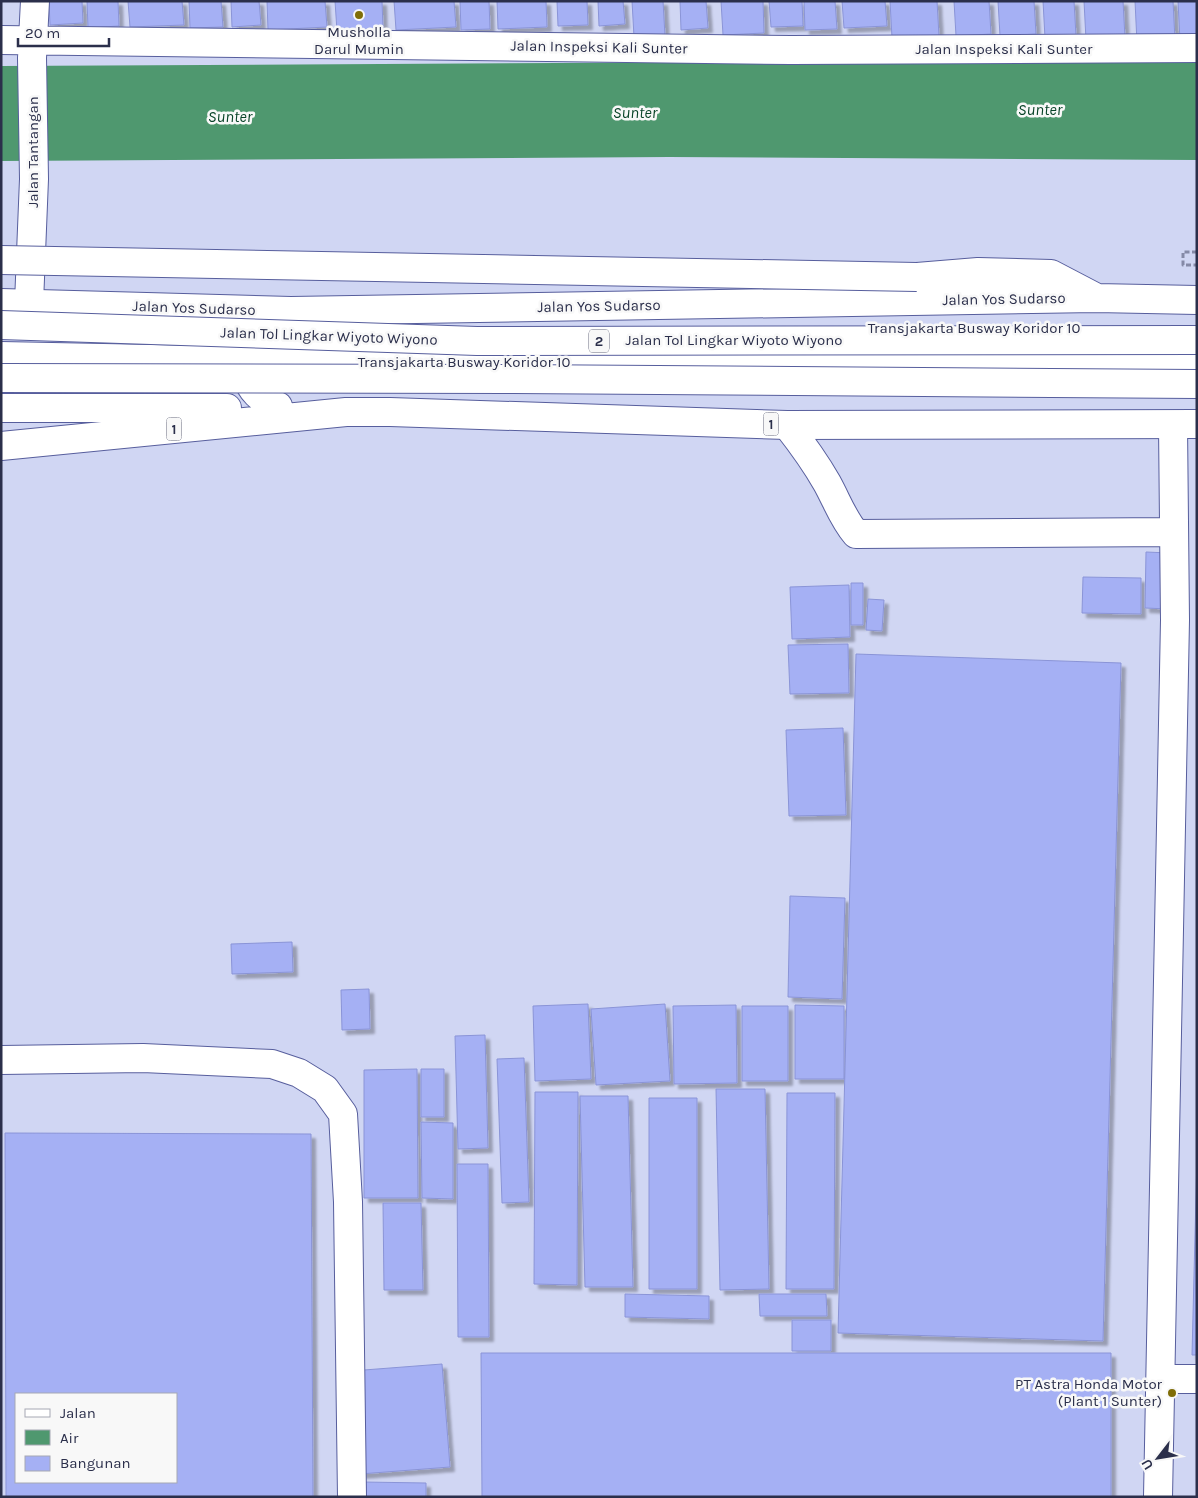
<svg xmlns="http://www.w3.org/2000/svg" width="1198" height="1498" viewBox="0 0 1198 1498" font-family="Karla,sans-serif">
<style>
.water{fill:#4f986f}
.building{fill:#a5b0f4;stroke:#8a94d7;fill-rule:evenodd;filter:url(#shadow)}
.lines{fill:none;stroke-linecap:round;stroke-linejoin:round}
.minor-casing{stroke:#575e9d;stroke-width:30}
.highway-casing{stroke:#575e9d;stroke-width:30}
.path{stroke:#858aa7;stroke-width:3;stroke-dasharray:5 2.5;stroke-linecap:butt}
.minor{stroke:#fff;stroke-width:28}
.highway{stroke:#fff;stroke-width:28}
.highway-bridge-casing{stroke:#575e9d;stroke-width:30;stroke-linecap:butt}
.highway-bridge{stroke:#fff;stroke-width:28}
.poi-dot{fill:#7f6d08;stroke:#f8f8f8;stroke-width:2}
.labels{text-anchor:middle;stroke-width:5;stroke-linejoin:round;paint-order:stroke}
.shield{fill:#f8f8f8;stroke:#686b7f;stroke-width:1}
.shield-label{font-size:14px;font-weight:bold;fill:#2b2f4b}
.poi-label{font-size:15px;fill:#2b2f4b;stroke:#f8f8f8}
.street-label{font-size:15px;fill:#2b2f4b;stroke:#f8f8f8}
.water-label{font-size:16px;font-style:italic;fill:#084428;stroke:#f8f8f8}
</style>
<defs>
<filter id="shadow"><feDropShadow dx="4.5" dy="4.5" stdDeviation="1" flood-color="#0004"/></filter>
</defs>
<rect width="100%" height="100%" fill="#d0d6f3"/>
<!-- water -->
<path class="water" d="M758 62H1197V160L669 157 1 161V66Z"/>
<!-- building -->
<path class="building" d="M49 1H82L83 23 50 25Z
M87 1H118L119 26 88 28Z
M128 1H182L184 25 130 27Z
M189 1H221L223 27 190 28Z
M231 1H259L261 25 232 27Z
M267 1H325L327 27 268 30Z
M335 1H382L383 28 337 31Z
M394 1H454L456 27 396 30Z
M460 1H489L490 29 461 30Z
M497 1H546L547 27 498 29Z
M557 1H587L588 25 558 26Z
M598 1H623L625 24 599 26Z
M632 1H663L665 36 634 37Z
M680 1H706L708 28 681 30Z
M721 1H763L764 33 723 35Z
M769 1H802L803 26 771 27Z
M804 1H835L837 29 805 30Z
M842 1H885L887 26 844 28Z
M890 1H937L939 36 892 38Z
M954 1H989L991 34 956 36Z
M998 1H1034L1036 34 1000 36Z
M1043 1H1074L1076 36 1045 38Z
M1084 1H1123L1125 38 1086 40Z
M1135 1H1173L1175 40 1137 43Z
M1178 1H1197V40L1180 41Z
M1146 552 1170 553 1169 609 1145 608Z
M1083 577 1141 578V614L1082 613Z
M851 583H863V625H851Z
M849 585 850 637 792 639 790 587Z
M868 599 884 600 882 631 866 630Z
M848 644 849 693 790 694 788 645Z
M856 654 1121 663 1103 1341 838 1333Z
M843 728 846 815 789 816 786 730Z
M790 896 845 898 842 999 788 997Z
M292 942 293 972 232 974 231 944Z
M369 989 370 1029 342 1030 341 990Z
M588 1004 591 1079 535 1081 533 1006Z
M665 1004 670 1081 596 1085 591 1009Z
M736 1005 737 1083 674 1084 673 1006Z
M795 1005 844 1006V1079H795Z
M742 1006H788V1081H742Z
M485 1035 488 1148 458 1149 455 1036Z
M524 1058 529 1202 502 1203 497 1059Z
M417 1069 418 1198H364V1070Z
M421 1069H444V1117H421Z
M716 1089H765L769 1289 720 1290Z
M535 1092H578L577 1285 534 1284Z
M787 1093H835L834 1289H786Z
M580 1096H628L633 1287H585Z
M649 1098H697V1289H649Z
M421 1122 453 1123V1199L422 1198Z
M5 1133 311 1134 313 1497H6ZM16 1394H176V1482H16Z
M1197 1155V1355H1192Z
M457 1164H488L489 1337H458Z
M383 1203H421L423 1290H384Z
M625 1294 709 1296V1319L625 1317Z
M759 1294H826L827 1316H760Z
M792 1320H831V1351H792Z
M481 1353H1111V1497H482Z
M442 1364 450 1467 360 1474 351 1371Z
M364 1482 426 1483V1497H364Z"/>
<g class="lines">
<!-- minor casing -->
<g class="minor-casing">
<path id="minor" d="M1 40 791 50 1197 48
M29 303 34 179 32 58 35 1
M1 356 261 361 1197 367
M787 425C802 444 815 462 827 483 837 501 843 519 856 534L1173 532
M1 1060 143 1058 272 1064 299 1073 325 1089 343 1114 348 1202 352 1497
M1161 1379H1197
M1158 1497 1175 620 1173 425"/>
</g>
<!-- highway casing -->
<g class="highway-casing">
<path id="highway" d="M917 277 978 272 1051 274 1095 297
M1 303 291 311 1096 298 1197 300
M274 323C246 333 235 372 257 394 263 400 271 403 278 406
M1 408H227
M1 446 346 412H390L787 425 1197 424"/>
</g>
<!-- path -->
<path class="path" d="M1197 252H1183V265H1197"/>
<!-- minor -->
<use href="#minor" class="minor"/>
<!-- highway -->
<use href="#highway" class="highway"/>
<!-- highway-bridge casing -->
<g class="highway-bridge-casing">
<path id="highway-bridge" d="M1 260 917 277
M1 325 477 341 1197 340
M1 378 514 379 1197 384"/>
</g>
<!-- highway-bridge -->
<use href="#highway-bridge" class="highway-bridge"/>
</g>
<!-- markers -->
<g class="poi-dot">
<circle cx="359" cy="15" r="5"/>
<circle cx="1172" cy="1393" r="5"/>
</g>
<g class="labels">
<!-- shield labels -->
<g class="shield">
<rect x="589" y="329.5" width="20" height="23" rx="4"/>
<rect x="763.5" y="412.5" width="15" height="23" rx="4"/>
<rect x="166.5" y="417.5" width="15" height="23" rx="4"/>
</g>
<g class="shield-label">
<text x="599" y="346">2</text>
<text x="771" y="429">1</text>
<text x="174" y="434">1</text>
</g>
<!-- poi labels -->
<g class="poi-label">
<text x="359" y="37">Musholla<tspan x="359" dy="17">Darul Mumin</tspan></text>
<text x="1162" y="1389" text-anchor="end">PT Astra Honda Motor<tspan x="1162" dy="17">(Plant 1 Sunter)</tspan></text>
</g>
<!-- street labels -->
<g class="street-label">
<text transform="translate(599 47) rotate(1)" y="5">Jalan Inspeksi Kali Sunter</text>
<text x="1004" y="54">Jalan Inspeksi Kali Sunter</text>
<text transform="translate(33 152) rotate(-90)" y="5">Jalan Tantangan</text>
<text transform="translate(1004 299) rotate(-1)" y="5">Jalan Yos Sudarso</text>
<text transform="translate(599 306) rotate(-1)" y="5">Jalan Yos Sudarso</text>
<text transform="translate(194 308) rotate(2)" y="5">Jalan Yos Sudarso</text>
<text x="974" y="333">Transjakarta Busway Koridor 10</text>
<text transform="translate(329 336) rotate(2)" y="5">Jalan Tol Lingkar Wiyoto Wiyono</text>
<text x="734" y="345">Jalan Tol Lingkar Wiyoto Wiyono</text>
<text x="464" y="367">Transjakarta Busway Koridor 10</text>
</g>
<!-- water labels -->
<g class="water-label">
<text x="1040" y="115">Sunter</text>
<text x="635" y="118">Sunter</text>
<text x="230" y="122">Sunter</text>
</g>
</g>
<!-- border -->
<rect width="1198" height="1498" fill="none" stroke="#2b2f4b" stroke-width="5"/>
<!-- legend -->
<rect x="15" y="1393" width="162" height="90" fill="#f8f8f8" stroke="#a6a8b3"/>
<rect x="25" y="1409" width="25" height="8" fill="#ffffff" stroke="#a6a8b3"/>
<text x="60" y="1418" font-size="15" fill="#2b2f4b">Jalan</text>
<rect x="25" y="1430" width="25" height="15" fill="#4f986f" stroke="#a6a8b3"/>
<text x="60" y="1443" font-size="15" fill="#2b2f4b">Air</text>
<rect x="25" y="1456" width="25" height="15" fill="#a5b0f4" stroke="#a6a8b3"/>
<text x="60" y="1468" font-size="15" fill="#2b2f4b">Bangunan</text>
<!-- north arrow -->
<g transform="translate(1158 1458) rotate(239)" stroke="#f8f8f8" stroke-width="4" paint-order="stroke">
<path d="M0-4L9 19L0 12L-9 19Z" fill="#2b2f4b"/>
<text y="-8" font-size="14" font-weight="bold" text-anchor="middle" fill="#2b2f4b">U</text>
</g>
<!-- scale -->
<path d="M18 38v8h91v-8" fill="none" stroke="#2b2f4b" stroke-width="2.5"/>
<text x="25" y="38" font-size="15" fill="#2b2f4b" stroke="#f8f8f8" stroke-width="4" paint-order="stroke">20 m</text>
</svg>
